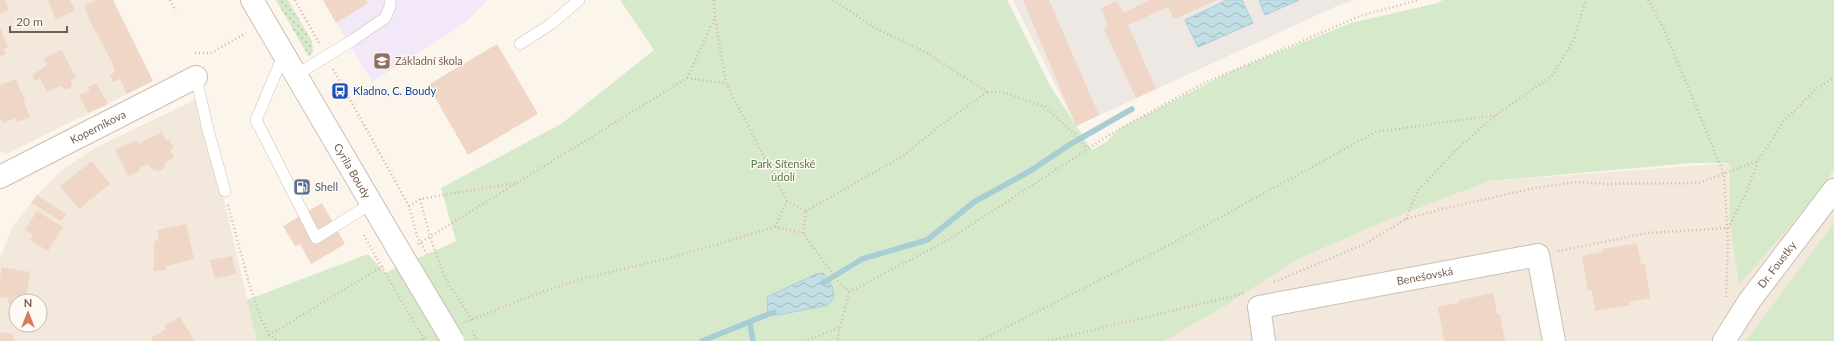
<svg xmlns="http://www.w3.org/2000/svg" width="1834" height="341" viewBox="0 0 1834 341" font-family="Lato,sans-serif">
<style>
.residential{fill:#f2e8db;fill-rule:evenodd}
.industrial{fill:#ede8e4}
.education{fill:#f2e8f8}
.grass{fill:url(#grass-dots)}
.park{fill:#d7e9cb}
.water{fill:url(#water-waves);stroke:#a8ced5}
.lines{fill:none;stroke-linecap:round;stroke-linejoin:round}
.stream{stroke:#a8ced5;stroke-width:5.5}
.building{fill:#efd6c6}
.service-casing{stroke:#cdbeb2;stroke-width:12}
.minor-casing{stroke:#cdbeb2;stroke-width:24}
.tertiary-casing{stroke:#cdbeb2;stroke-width:24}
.path{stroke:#d4b9a8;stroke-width:2.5;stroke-dasharray:1 3;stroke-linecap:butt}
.service{stroke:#fff;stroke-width:11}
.minor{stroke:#fff;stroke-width:22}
.tertiary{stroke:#fff;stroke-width:22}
.tertiary-bridge-casing{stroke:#cdbeb2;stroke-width:24;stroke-linecap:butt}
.path-bridge{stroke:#d4b9a8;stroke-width:2.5;stroke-dasharray:1 3;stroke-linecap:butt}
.tertiary-bridge{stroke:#fff;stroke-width:22}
.labels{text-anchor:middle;stroke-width:3;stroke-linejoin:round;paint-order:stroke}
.education-label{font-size:11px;fill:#785e54;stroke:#fef9f2;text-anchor:start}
.transit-label{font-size:11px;fill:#164399;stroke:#fef9f2;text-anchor:start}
.street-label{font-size:11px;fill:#755d50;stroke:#fef9f2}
.park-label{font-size:11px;fill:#577949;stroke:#fef9f2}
.service-label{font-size:11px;fill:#4e5e75;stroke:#fef9f2;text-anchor:start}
</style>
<defs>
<pattern id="grass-dots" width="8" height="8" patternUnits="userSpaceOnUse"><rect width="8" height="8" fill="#d7e9cb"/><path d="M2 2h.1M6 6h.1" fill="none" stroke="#b3c0a7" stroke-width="1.8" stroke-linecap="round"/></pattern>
<pattern id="water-waves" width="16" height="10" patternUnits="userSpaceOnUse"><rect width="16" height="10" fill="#c1dfe4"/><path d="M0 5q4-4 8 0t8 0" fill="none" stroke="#a1b8bb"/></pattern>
</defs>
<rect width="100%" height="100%" fill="#fbf5ec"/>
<!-- residential -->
<path class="residential" d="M0 0H113L153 81 9 153H4L0 151Z
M195 100 225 204 257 341H0V258L12 228 31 203 58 173 95 148ZM16 301H40V325H16Z
M1730 163 1834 164V341H1160L1296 260 1383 222 1489 181Z"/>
<!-- industrial -->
<path class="industrial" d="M1013 0H1356L1339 5 1076 126Z"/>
<!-- education -->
<path class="education" d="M323 0H488L466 22 372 82Z"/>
<!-- grass -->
<path class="grass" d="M276 0H288L312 42 313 51 309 57Z"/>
<!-- park -->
<path class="park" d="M620 0H1007L1049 84 1092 150 1106 142 1120 128 1234 70 1351 23 1437 3 1443 0H1834V169L1818 194 1739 285 1730 223V163H1693L1489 181 1383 222 1296 260 1223 307 1164 341H257L247 300 368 254 385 273 456 241 441 188 561 124 654 50Z
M1834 223V341H1746Z"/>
<!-- water -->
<path class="water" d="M1227 0H1242L1253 23 1198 47 1185 20Z
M1259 0H1299L1265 15Z
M823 273 833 288 834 297 828 305 783 314 768 316 767 297 816 274Z"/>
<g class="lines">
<!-- stream -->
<path class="stream" d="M823 283 862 259 927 240 974 202 1030 171 1069 145 1132 109
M750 323 753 341
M702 341 774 312"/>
</g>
<!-- building -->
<path class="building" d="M0 0H5L9 10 0 14Z
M48 0H70L75 10 56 20Z
M96 0H113L153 81 127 94 120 79 113 82 110 75 115 72 112 62 91 23 84 6Z
M323 0H366L368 3 336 23Z
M1023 0H1049L1099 115 1076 126Z
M1150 0H1217L1174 19 1168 7 1128 25 1156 89 1136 98 1104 29 1108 26 1101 8 1117 1 1123 13Z
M0 28 8 47 4 49 6 54 0 56Z
M497 44 538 114 468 155 428 85Z
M62 50 76 78 71 80 72 85 69 89H64L60 86 47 92 40 78 35 81 32 75 47 65 44 58Z
M16 79 19 86H18L26 102H24L30 117 17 122 16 118 3 123 0 117V85Z
M96 83 108 104 88 113 79 95 90 90 88 87Z
M162 132 166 141 169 139 173 148 170 150 174 158 165 162 164 168 160 171 151 169 148 164 139 168 140 171 128 176 115 150 137 140 138 144Z
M92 161 110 184 79 209 60 186Z
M37 195 66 214 61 221 31 203Z
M322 203 345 244 311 264 300 244 295 246 283 226Z
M37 211 63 227 48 251 30 240 33 235 25 230Z
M186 224 194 259 166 266V270L154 271V243H156L155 240 159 239 157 230Z
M1637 243 1641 264H1645L1650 298 1629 302 1630 305 1595 311 1592 290 1588 291 1582 256 1603 252V249Z
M232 256 236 274 215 278 210 260Z
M2 267 30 272 26 301H16V305L8 304 9 298 0 297V278Z
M1493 293 1497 314H1500L1505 341H1444L1438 307 1459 303V300Z
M180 317 195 341H153L151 338 166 329 164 326Z
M0 332 13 334V339L18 341H0Z"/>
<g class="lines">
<!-- service casing -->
<g class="service-casing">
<path id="service" d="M520 44 551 24 579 0
M284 54 256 120 316 238 372 203
M296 75 353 40 385 18 390 7V0
M196 77 208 130 225 191"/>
</g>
<!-- minor casing -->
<g class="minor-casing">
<g id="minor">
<path id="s1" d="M0 177 196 77"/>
<path id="s2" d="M1264 341 1259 307 1538 255 1554 341"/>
<path id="s3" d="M1724 341 1750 300 1834 190"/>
</g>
</g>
<!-- tertiary casing -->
<g class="tertiary-casing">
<g id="tertiary">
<path id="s4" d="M252 0 397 247"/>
</g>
</g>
<!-- path -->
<path class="path" d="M170 0 176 11
M295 0 319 43
M714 0 715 17 726 83 787 201
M833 0 875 28 927 53 987 92H1003L1045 107 1075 134 1087 149
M1648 0 1663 27 1724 174 1728 241 1726 299
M195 53H211L246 33
M333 69 409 206 417 236
M687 78 726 83
M420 199 430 237 445 278 472 320
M228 205 249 283 262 321 269 335 279 341
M409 206 420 199 516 183
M806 211 900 158 941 125 987 92
M1406 219 1418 190 1454 152 1496 115 1552 76 1573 41 1586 0
M775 227 787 201 806 211
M803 233 806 211
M364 235 377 259
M418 244 687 78 715 17
M1558 251 1647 233 1728 228 1744 198 1758 161 1783 122 1816 89 1834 78
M1274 282 1365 244 1406 219 1442 209 1530 189 1576 182 1606 184 1699 183 1758 161
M849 292 948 240 1114 132 1202 84 1360 16 1419 0
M465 322 539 293 581 279 677 256 775 227 803 233 838 281 849 292 837 341
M269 335 385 265
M418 341 427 337
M804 341 839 328
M979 341 1173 243 1376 132 1496 115
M1048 341 1245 293"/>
<!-- service -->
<use href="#service" class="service"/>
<!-- minor -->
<use href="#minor" class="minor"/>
<!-- tertiary -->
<use href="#tertiary" class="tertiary"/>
<!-- tertiary-bridge casing -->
<g class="tertiary-bridge-casing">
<path id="tertiary-bridge" d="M397 247 453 341"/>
</g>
<!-- path-bridge -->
<path class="path-bridge" d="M417 236 427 254
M377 259 425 341
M472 331 478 341"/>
<!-- tertiary-bridge -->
<use href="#tertiary-bridge" class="tertiary-bridge"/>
</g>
<!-- icons -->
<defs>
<g id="school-square" transform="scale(0.9)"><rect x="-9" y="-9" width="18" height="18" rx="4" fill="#8d6e63" stroke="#fef9f2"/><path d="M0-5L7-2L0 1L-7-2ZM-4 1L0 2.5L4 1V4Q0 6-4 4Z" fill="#fff"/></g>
<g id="bus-square" transform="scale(0.9)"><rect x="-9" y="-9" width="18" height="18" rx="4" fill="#1a4fb4" stroke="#fef9f2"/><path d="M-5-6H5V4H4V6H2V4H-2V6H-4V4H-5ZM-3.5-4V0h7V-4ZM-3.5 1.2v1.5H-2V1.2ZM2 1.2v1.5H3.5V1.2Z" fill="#fff"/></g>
<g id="fuel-square" transform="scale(0.9)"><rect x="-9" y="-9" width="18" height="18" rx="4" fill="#5c6f8a" stroke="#fef9f2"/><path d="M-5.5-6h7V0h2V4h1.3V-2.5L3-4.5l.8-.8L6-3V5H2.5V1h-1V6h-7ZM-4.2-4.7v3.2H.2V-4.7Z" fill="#fff"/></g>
</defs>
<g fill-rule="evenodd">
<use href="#school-square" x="382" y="61"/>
<use href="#bus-square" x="340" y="91"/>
<use href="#fuel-square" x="302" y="187"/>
</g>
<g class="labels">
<!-- education labels -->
<g class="education-label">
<text x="395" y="65">Základní škola</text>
</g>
<!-- transit labels -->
<g class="transit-label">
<text x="353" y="95">Kladno, C. Boudy</text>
</g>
<!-- street labels -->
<g class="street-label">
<text dy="4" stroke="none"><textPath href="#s1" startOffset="110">Koperníkova</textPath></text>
<text dy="4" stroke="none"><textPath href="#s4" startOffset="198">Cyrila Boudy</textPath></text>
<text dy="4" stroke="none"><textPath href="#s3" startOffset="93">Dr. Foustky</textPath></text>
<text dy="4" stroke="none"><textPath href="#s2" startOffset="203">Benešovská</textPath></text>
</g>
<!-- park labels -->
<g class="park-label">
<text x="783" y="168">Park Sítenské<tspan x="783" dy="13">údolí</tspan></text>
</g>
<!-- service labels -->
<g class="service-label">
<text x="315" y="191">Shell</text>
</g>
</g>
<!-- north arrow -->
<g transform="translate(28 313)"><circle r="19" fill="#fef9f2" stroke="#c7bbb1"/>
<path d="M0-3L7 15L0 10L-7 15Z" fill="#da795c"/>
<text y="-6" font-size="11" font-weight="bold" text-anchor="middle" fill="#755d50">N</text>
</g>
<!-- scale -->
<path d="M10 26v6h57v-6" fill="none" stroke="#755d50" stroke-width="2"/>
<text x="16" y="26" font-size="12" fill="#755d50" stroke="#fef9f2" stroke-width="3" paint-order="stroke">20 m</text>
</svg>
